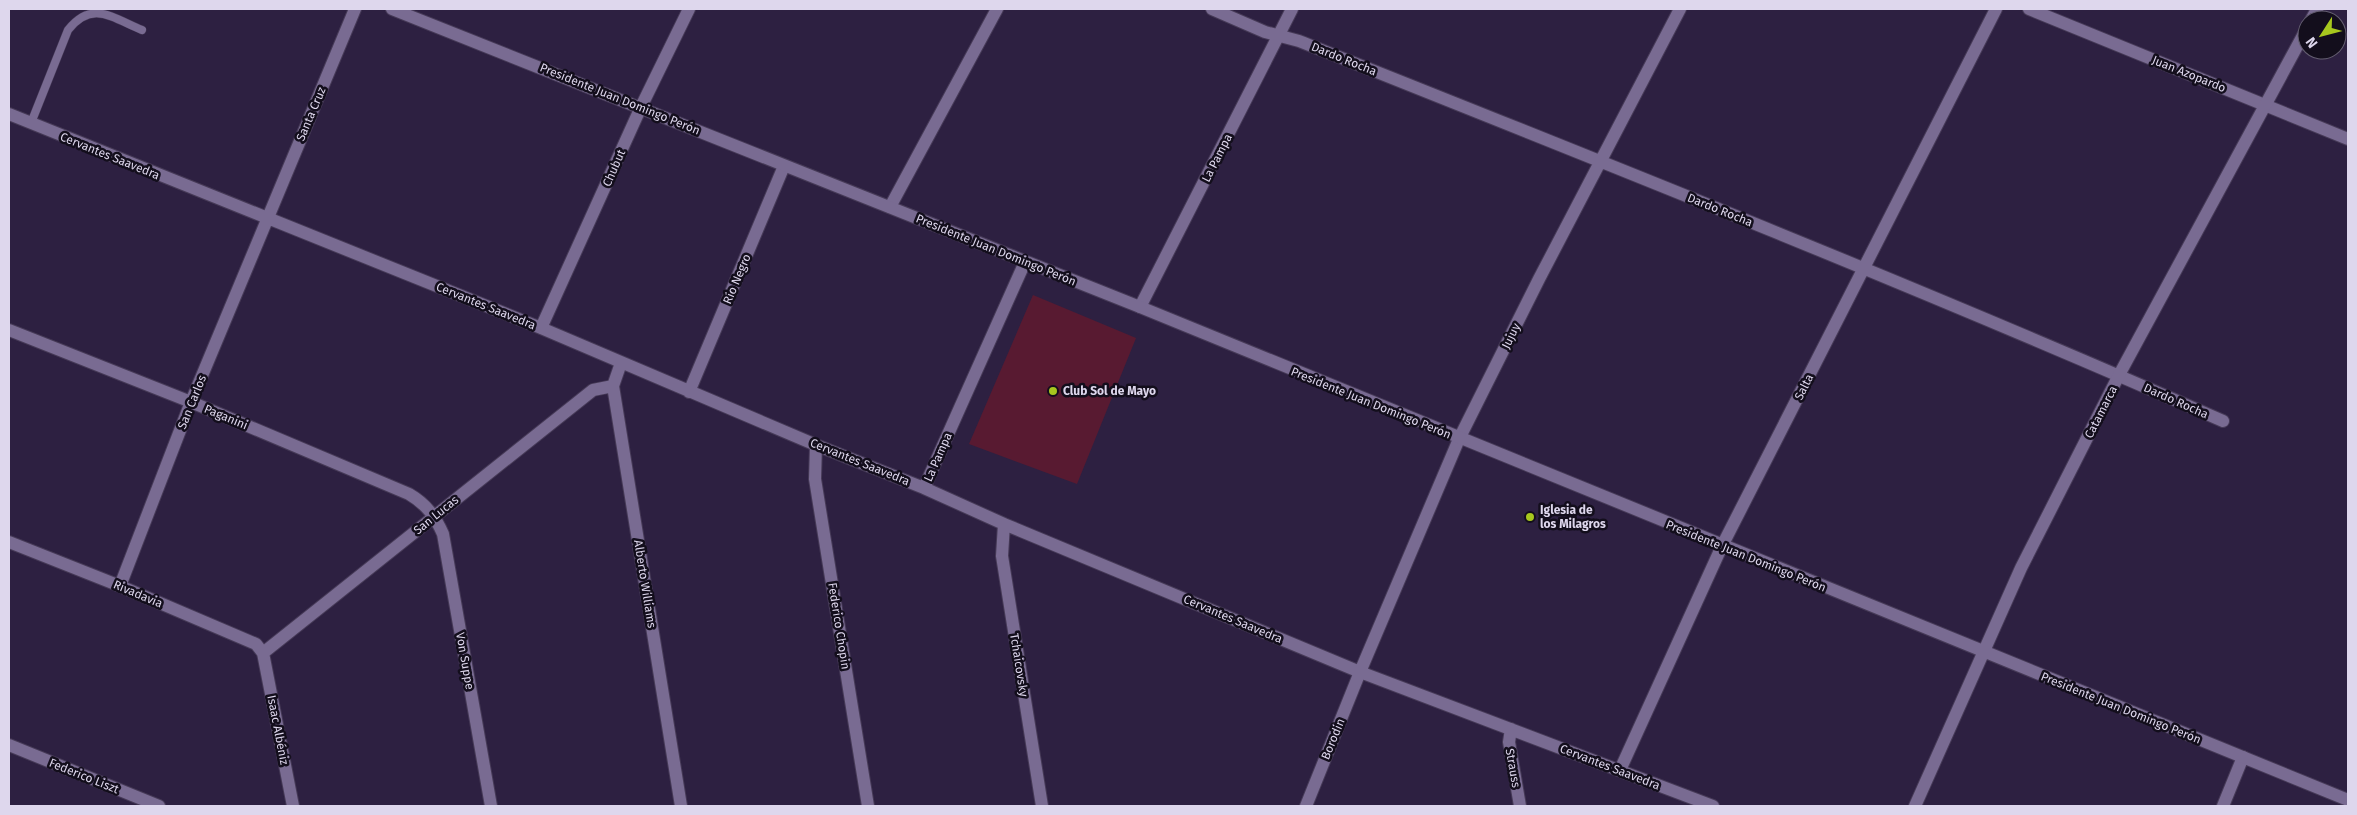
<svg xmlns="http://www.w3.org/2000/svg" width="2357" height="815" viewBox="0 0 2357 815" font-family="'Fira Sans',sans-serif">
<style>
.green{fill:#581a31}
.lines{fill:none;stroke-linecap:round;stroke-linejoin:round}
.service-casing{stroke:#463a57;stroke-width:9}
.minor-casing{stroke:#463a57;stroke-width:14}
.tertiary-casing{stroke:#463a57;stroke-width:14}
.service{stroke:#796b92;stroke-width:8}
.minor{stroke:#796b92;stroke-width:12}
.tertiary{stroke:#796b92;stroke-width:12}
.poi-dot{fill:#a7c71e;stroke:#130e1c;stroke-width:2}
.labels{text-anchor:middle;stroke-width:5;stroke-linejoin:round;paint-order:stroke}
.street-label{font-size:12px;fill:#ded7ed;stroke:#130e1c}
.poi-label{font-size:12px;font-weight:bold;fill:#ded7ed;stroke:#130e1c;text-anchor:start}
</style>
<rect width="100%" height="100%" fill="#2d2041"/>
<!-- green -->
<path class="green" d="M1033 295 1136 338 1077 484 969 444Z"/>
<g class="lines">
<!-- service casing -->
<g class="service-casing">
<path id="service" d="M31 123 68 30C92 0 111 17 142 30"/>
</g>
<!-- minor casing -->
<g class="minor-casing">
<path id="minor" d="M1212 9 1265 32 1299 41C1608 164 1918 287 2223 421
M2029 9 2348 139
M9 114 541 328 816 445 924 488 1004 524 1360 672 1713 806
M890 207 997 9
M1140 307 1292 9
M541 328 641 107 689 9
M9 330 191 402 409 494C426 504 435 516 443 534L491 806
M621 363 613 386 681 806
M689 392 784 166
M816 445 815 479 868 806
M924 488 1025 262
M1004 524 1002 556 1042 806
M9 542 120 586 256 644 263 653 293 806
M120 586 191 402 355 9
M263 653 593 390 613 386
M1511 729 1509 742 1520 806
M9 745 159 806
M1620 770 1722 546 1996 9
M1306 806 1360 672 1459 439 1539 279 1680 9
M2223 806 2243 757"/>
</g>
<!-- tertiary casing -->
<g class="tertiary-casing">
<path id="tertiary" d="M392 9 1140 307 2348 800
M2311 20 2317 9
M1915 806 2021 568 2119 375 2307 28"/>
</g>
<!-- service -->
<use href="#service" class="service"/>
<!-- minor -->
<use href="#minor" class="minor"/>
<!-- tertiary -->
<use href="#tertiary" class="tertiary"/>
</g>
<!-- markers -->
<g class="poi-dot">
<circle cx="1053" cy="391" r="5"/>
<circle cx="1530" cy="517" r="5"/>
</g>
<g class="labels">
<!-- street labels -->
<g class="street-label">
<text transform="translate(1344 59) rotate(22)" y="4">Dardo Rocha</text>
<text transform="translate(2189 74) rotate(22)" y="4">Juan Azopardo</text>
<text transform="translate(620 99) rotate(22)" y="4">Presidente Juan Domingo Perón</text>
<text transform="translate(311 114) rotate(-67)" y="4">Santa Cruz</text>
<text transform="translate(110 156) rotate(22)" y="4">Cervantes Saavedra</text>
<text transform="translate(1217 158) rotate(-63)" y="4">La Pampa</text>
<text transform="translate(614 168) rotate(-66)" y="4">Chubut</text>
<text transform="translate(1720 210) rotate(22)" y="4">Dardo Rocha</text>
<text transform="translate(996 250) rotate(22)" y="4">Presidente Juan Domingo Perón</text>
<text transform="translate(737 279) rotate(-67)" y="4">Río Negro</text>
<text transform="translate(486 306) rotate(22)" y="4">Cervantes Saavedra</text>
<text transform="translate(1511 336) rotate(-64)" y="4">Jujuy</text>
<text transform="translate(1804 387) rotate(-63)" y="4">Salta</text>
<text transform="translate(2176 401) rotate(24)" y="4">Dardo Rocha</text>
<text transform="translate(192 402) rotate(-68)" y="4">San Carlos</text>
<text transform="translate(1371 403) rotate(22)" y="4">Presidente Juan Domingo Perón</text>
<text transform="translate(2101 412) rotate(-63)" y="4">Catamarca</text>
<text transform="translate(226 417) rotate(23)" y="4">Paganini</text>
<text transform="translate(938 457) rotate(-66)" y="4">La Pampa</text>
<text transform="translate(860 462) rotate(22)" y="4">Cervantes Saavedra</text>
<text transform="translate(436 515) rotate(-39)" y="4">San Lucas</text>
<text transform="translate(1746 556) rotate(22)" y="4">Presidente Juan Domingo Perón</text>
<text transform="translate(645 584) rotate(81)" y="4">Alberto Williams</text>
<text transform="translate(138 594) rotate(23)" y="4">Rivadavia</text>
<text transform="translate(1233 619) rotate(23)" y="4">Cervantes Saavedra</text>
<text transform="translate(839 626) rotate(81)" y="4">Federico Chopin</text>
<text transform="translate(465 661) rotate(80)" y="4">Von Suppe</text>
<text transform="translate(1019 665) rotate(81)" y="4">Tchaicovsky</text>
<text transform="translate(2121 708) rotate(22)" y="4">Presidente Juan Domingo Perón</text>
<text transform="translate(278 730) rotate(79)" y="4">Isaac Albéniz</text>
<text transform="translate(1333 739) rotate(-68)" y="4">Borodin</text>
<text transform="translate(1610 767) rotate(21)" y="4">Cervantes Saavedra</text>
<text transform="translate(1513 768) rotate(80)" y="4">Strauss</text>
<text transform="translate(84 776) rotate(22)" y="4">Federico Liszt</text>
</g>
<!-- poi labels -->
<g class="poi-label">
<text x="1063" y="395">Club Sol de Mayo</text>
<text x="1540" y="514">Iglesia de<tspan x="1540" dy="14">los Milagros</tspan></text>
</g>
</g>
<!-- border -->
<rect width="2357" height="815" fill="none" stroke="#ded7ed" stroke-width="20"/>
<!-- north arrow -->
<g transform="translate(2322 35) rotate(234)"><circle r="24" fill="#130e1c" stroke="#645e70"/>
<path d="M0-4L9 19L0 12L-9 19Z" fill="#a7c71e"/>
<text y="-8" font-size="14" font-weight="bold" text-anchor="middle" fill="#ded7ed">N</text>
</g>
</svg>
